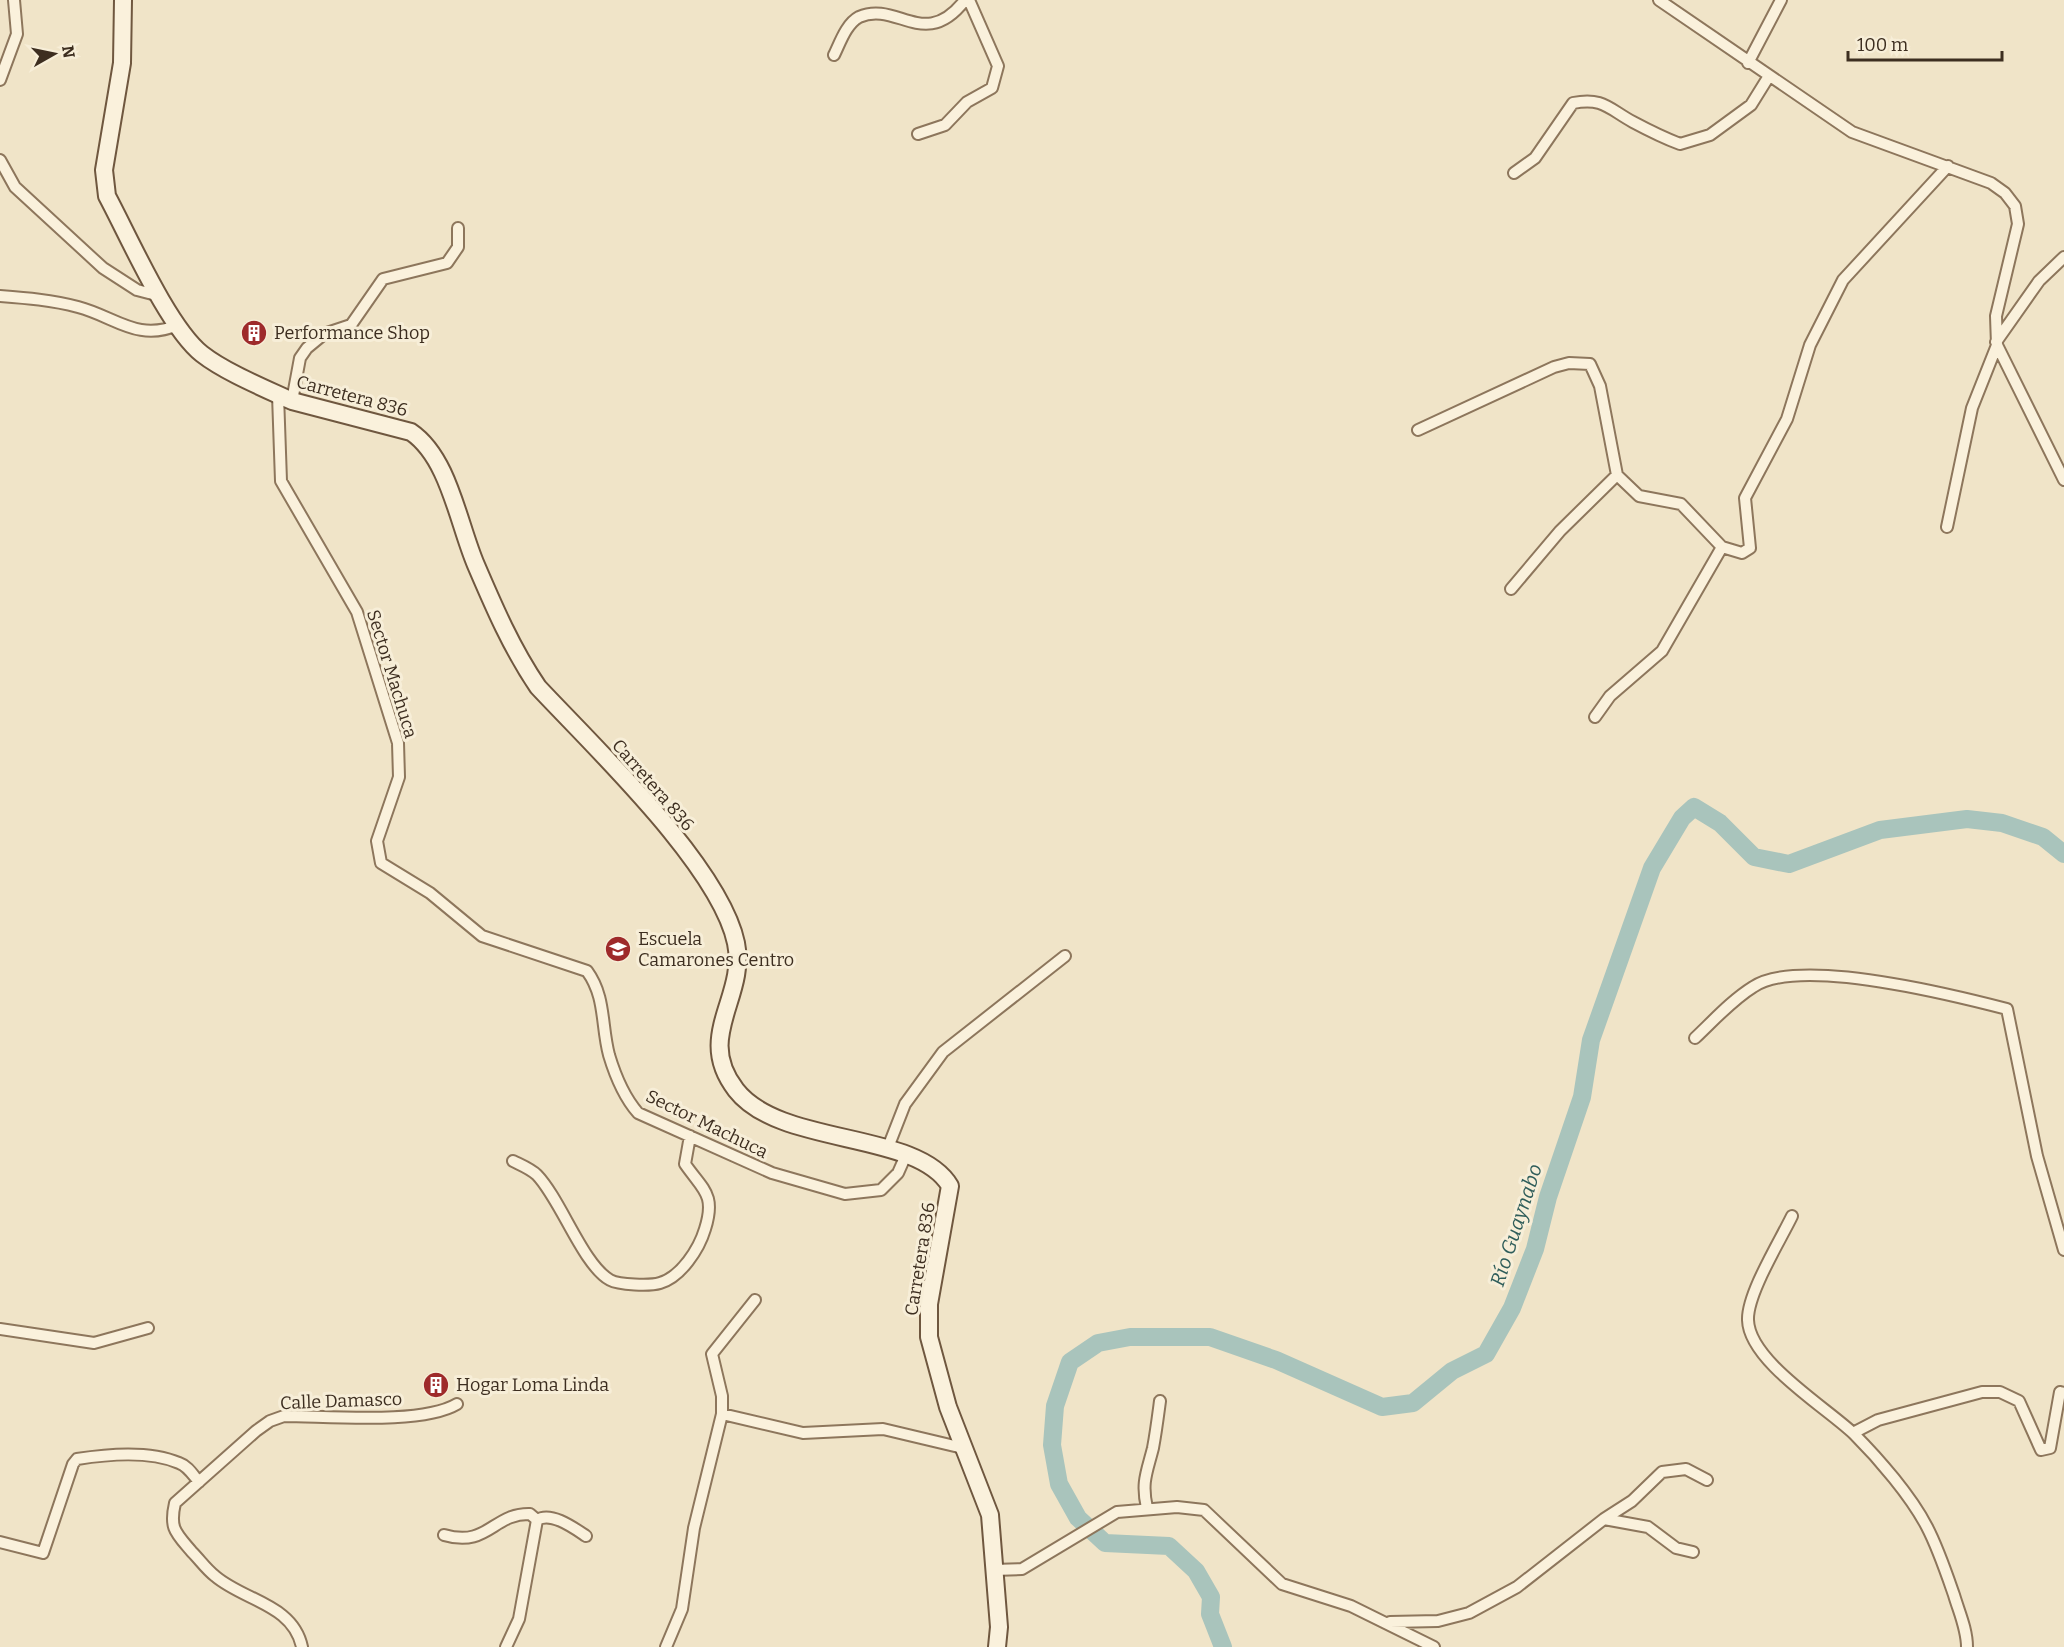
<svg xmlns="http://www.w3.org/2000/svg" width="2064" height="1647" viewBox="0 0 2064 1647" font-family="Bitter,serif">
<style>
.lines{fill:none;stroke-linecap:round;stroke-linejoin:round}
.river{stroke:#a9c4bc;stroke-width:18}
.street-casing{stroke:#8d765c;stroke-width:14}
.secondary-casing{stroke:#6f573f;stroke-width:20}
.street{stroke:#faf1dc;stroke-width:10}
.secondary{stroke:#faf1dc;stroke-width:16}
.labels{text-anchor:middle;stroke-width:6;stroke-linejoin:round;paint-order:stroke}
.poi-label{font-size:18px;fill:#3d2e20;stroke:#f7eed8;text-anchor:start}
.street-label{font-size:18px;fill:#3d2e20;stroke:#f7eed8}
.water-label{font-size:20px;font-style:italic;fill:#2f5d5a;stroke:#f7eed8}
</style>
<rect width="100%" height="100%" fill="#f0e4c8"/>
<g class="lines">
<!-- river -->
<path class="river" d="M1223 1647 1210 1614 1211 1597 1196 1571 1169 1546 1105 1543 1078 1518 1059 1484 1052 1445 1055 1406 1070 1362 1098 1343 1130 1337H1210L1276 1360 1382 1407 1413 1403 1452 1371 1486 1354 1512 1308 1535 1249 1548 1197 1582 1097 1591 1040 1652 868 1682 818 1694 807 1720 823 1754 857 1789 864 1880 830 1967 819 2002 823 2043 837 2064 854"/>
<!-- street casing -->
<g class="street-casing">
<path id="street" d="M1659 0 1852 132 1991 183 2005 193 2015 206 2018 224 1996 316 1997 345 1972 408 1947 527
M834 55C840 43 846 24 859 17 897 0 925 52 965 0
M1748 63 1781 0
M0 80 17 34 14 0
M918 134 945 125 967 102 992 88 998 66 969 0
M0 160 15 187 103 268 137 290 160 296
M1514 173 1535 158 1573 103C1603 97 1609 109 1633 122 1648 130 1664 138 1680 144L1710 135 1751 105 1769 76
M0 296C26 298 52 300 78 307 116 317 137 342 178 325
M1996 342 2039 281 2064 257
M1997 345 2064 480
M278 395 281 481 357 612 398 743 399 777 377 841 381 863 430 893 482 936 587 971C606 997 601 1025 609 1055 615 1075 624 1097 638 1113L772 1173 845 1194 881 1190 898 1173 906 1155
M292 401 300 358 307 348 324 334 351 325 383 279 447 263 458 247V228
M1418 430 1554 367 1569 363 1590 364 1600 386 1617 475 1639 496 1681 504 1722 547 1742 553 1750 548 1745 498 1787 419 1810 345 1843 280 1948 166
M1511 589 1560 531 1617 475
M1595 717 1610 696 1662 651 1722 547
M1695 1038C1713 1021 1732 1000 1753 987 1799 956 1953 995 2007 1009L2037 1156 2064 1250
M887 1150 905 1104 943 1052 1065 956
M513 1161C521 1165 531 1169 537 1175 561 1200 583 1265 610 1280 619 1285 650 1286 660 1283 681 1277 699 1249 705 1229 716 1194 703 1190 685 1164L690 1136
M1792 1216C1780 1241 1747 1294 1748 1320 1749 1361 1827 1408 1854 1434 1879 1459 1911 1496 1927 1527 1938 1548 1946 1572 1954 1595 1959 1612 1967 1629 1967 1647
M0 1329 94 1343 148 1328
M722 1414 803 1433 883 1429 963 1448
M1853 1433 1878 1420 1982 1392H2000L2019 1401 2041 1450 2050 1448 2060 1392 2064 1393
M1147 1508C1141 1482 1147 1472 1153 1448 1156 1432 1158 1416 1160 1401
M1604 1519 1648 1527 1676 1548 1693 1552
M444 1535C488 1548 493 1513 530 1514L537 1520
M0 1542 43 1553 73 1464 77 1459C108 1454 149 1450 179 1463 188 1466 193 1475 199 1482
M993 1570 1022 1569 1117 1512 1177 1507 1204 1510 1282 1584 1351 1606 1434 1647
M1390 1622 1438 1621 1469 1613 1517 1587 1604 1519 1632 1501 1662 1472 1686 1469 1707 1480
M302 1647C293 1604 244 1601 215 1576 206 1569 200 1560 192 1552 176 1533 169 1529 175 1503L256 1431 270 1421 284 1416C327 1416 422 1425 457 1404
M506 1647 519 1619 537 1520C551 1511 574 1528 586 1536
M666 1647 682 1609 694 1528 722 1414V1396L712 1354 755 1300"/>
</g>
<!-- secondary casing -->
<g class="secondary-casing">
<path id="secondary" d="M123 0 122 63 104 170 107 196C129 237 168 327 202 354 225 372 264 388 292 401L411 432C449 458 458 523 476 565 494 607 512 649 538 687 593 746 720 866 736 943 747 998 694 1036 736 1090 780 1147 917 1130 950 1186L929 1304V1337L948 1407 990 1515 999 1627 997 1647"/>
</g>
<!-- street -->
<use href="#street" class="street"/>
<!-- secondary -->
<use href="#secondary" class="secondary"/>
</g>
<!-- icons -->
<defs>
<g id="building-disc" transform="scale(1.35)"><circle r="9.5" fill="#9e2a2b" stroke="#f7eed8"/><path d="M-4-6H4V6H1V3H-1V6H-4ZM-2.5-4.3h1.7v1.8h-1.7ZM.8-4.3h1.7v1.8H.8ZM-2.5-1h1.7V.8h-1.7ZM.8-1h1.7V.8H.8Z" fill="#fff"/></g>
<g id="school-disc" transform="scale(1.35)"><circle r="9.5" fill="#9e2a2b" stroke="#f7eed8"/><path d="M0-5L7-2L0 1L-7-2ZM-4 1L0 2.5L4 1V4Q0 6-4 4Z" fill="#fff"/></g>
</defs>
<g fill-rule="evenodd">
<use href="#building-disc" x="254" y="333"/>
<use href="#school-disc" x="618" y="949"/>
<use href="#building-disc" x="436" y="1385"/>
</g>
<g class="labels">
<!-- poi labels -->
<g class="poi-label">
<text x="274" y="339">Performance Shop</text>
<text x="638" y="945">Escuela<tspan x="638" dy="21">Camarones Centro</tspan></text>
<text x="456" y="1391">Hogar Loma Linda</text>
</g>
<!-- street labels -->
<g class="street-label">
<text transform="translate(352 396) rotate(15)" y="6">Carretera 836</text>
<text transform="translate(392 674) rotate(73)" y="6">Sector Machuca</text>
<text transform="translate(653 785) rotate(49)" y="6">Carretera 836</text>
<text transform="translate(707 1124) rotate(26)" y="6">Sector Machuca</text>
<text transform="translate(920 1259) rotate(-81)" y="6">Carretera 836</text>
<text transform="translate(341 1401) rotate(-2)" y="6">Calle Damasco</text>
</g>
<!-- water labels -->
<g class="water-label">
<text transform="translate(1516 1225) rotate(-72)" y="7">Río Guaynabo</text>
</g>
</g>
<!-- north arrow -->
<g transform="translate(54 54) rotate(81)" stroke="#f7eed8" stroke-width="4.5" paint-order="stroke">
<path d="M0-4.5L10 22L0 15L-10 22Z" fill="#3d2e20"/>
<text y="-9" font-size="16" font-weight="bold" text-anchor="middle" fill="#3d2e20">N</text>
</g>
<!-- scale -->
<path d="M1848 51v9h154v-9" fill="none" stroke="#3d2e20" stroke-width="3"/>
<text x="1857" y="51" font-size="18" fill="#3d2e20" stroke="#f7eed8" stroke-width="4.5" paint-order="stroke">100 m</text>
</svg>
